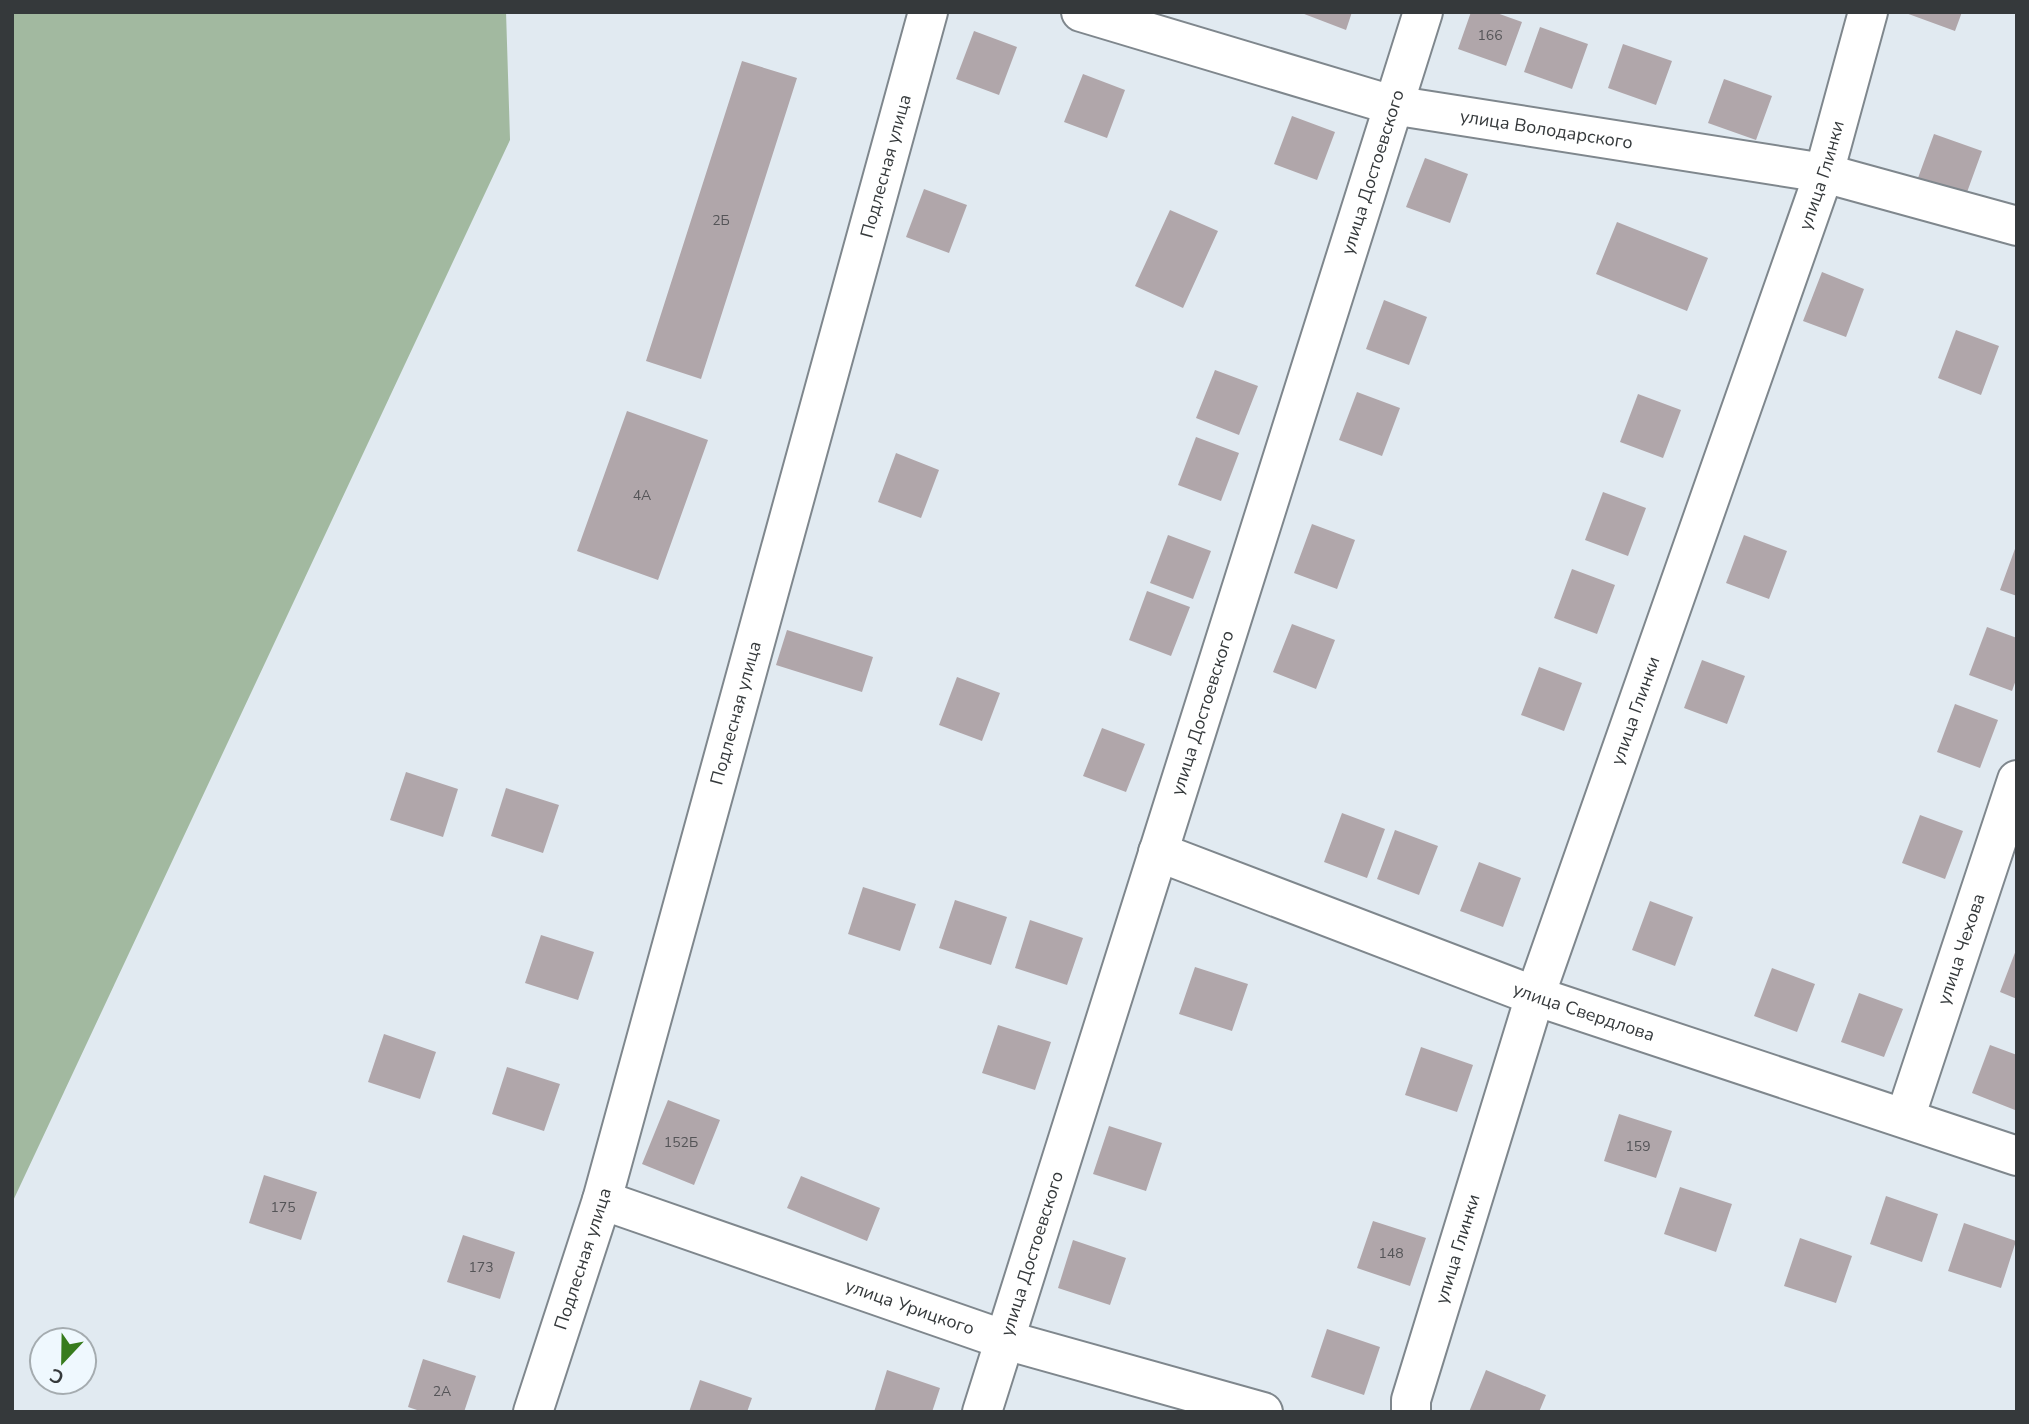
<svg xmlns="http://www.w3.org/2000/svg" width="2029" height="1424" viewBox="0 0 2029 1424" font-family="'Nunito Sans',sans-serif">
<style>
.forest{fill:#a2b9a0}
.building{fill:#b0a6aa}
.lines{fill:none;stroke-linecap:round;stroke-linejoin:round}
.minor-casing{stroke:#7f878d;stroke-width:42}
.minor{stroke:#fff;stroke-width:38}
.labels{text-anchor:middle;stroke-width:7;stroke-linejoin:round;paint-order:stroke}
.number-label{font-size:14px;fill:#545457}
.street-label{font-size:18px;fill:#35393b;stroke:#eff8fe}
</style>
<rect width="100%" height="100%" fill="#e1eaf1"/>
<!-- forest -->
<path class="forest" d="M12 12H506L510 140 12 1203Z"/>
<!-- building -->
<path class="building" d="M1299 12H1352L1346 30Z
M1471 12H1494L1522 22 1506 66 1458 49Z
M1903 12H1962L1955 31Z
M1540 27 1588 44 1572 89 1524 72Z
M974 31 1017 47 999 95 956 79Z
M1623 44 1672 61 1656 105 1608 88Z
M742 61 797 78 701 379 646 361Z
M1083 74 1125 90 1107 138 1064 122Z
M1724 79 1772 96 1756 140 1708 123Z
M1292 116 1335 132 1317 180 1274 164Z
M1934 134 1982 151 1966 195 1918 178Z
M1425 158 1468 174 1450 223 1406 207Z
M924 189 967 205 949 253 906 237Z
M1170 210 1218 231 1183 308 1135 286Z
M1617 222 1708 258 1687 311 1596 274Z
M1822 272 1864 289 1846 337 1803 321Z
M1384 300 1427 317 1409 365 1366 349Z
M1956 330 1999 346 1981 395 1938 378Z
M1215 370 1258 386 1239 435 1196 418Z
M1357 392 1400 408 1382 456 1339 440Z
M1638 394 1681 410 1663 458 1620 442Z
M627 411 708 440 658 580 577 551Z
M1196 437 1239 453 1221 501 1178 485Z
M896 453 939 470 921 518 878 502Z
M1603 492 1646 508 1628 556 1585 540Z
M1312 524 1355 540 1337 589 1294 573Z
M1168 535 1211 551 1193 599 1150 583Z
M1744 535 1787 551 1769 599 1726 583Z
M2016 546H2017V596L2000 590Z
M1572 569 1615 585 1597 634 1554 618Z
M1147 591 1190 607 1171 656 1129 640Z
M1292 624 1335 640 1316 689 1273 672Z
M1987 627 2017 638V677L2012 691 1969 675Z
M787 630 873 657 862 692 776 665Z
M1702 660 1745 676 1727 724 1684 708Z
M1539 667 1582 683 1564 731 1521 715Z
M957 677 1000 693 982 741 939 725Z
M1955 704 1998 720 1980 768 1937 752Z
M1102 728 1145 744 1126 792 1083 776Z
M406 772 458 789 443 837 390 820Z
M506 788 559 805 543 853 491 836Z
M1342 813 1385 829 1367 878 1324 862Z
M1920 815 1963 831 1945 879 1902 863Z
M1395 830 1438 846 1419 895 1377 879Z
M1479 862 1521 878 1503 927 1460 911Z
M863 887 916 904 900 951 848 934Z
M955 900 1007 917 991 965 939 948Z
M1650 901 1693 917 1675 966 1632 950Z
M1030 920 1083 938 1067 985 1015 968Z
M541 935 594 952 578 1000 525 983Z
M2016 950H2017V999L2000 992Z
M1195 967 1248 984 1232 1031 1179 1014Z
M1772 968 1815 984 1797 1032 1754 1016Z
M1859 993 1903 1009 1884 1057 1841 1042Z
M998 1025 1051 1042 1035 1090 982 1073Z
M384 1034 436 1052 420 1099 368 1082Z
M1990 1045 2017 1055 2015 1110 1972 1093Z
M1421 1047 1473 1065 1457 1112 1405 1095Z
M507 1067 560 1084 544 1131 492 1114Z
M668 1100 720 1120 694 1185 642 1164Z
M1619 1114 1672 1131 1656 1178 1604 1161Z
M1109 1126 1162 1143 1146 1191 1093 1174Z
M264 1175 317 1192 301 1240 249 1223Z
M801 1176 880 1208 867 1241 787 1208Z
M1680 1187 1732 1204 1716 1252 1664 1234Z
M1886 1196 1938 1214 1922 1262 1870 1244Z
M1373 1221 1426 1238 1410 1286 1357 1268Z
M1964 1223 2016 1241 2001 1288 1948 1271Z
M463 1235 515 1252 500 1299 447 1282Z
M1800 1238 1852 1256 1836 1303 1784 1286Z
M1073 1240 1126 1258 1110 1305 1058 1288Z
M1327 1329 1380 1347 1364 1395 1311 1377Z
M423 1359 476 1376 464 1412H423L408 1407Z
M887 1370 940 1388 932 1412H874Z
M1486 1370 1546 1395 1539 1412H1469Z
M700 1380 752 1398 747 1412H689Z"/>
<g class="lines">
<!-- minor casing -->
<g class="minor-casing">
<g id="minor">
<path id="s1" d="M1081 12 1392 105 1824 173 2017 226"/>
<path id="s2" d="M1158 852 1535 996 2017 1156"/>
<path id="s3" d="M1905 1118 2017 780"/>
<path id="s4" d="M602 1200 1005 1340 1263 1412"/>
<path id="s5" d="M533 1412 602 1200 928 12"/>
<path id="s6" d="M982 1412 1423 12"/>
<path id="s7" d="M1411 1412V1400L1535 996 1824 173 1868 12"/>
</g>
</g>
<!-- minor -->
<use href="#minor" class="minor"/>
</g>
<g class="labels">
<!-- number labels -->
<g class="number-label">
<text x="1490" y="40">166</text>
<text x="721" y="225">2Б</text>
<text x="642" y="500">4А</text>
<text x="681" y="1147">152Б</text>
<text x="1638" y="1151">159</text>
<text x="283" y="1212">175</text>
<text x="1391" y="1258">148</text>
<text x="481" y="1272">173</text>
<text x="442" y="1396">2А</text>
</g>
<!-- street labels -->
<g class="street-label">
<text dy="6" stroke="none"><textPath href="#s1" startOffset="481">улица Володарского</textPath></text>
<text dy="6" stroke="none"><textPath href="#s5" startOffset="1295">Подлесная улица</textPath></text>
<text dy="6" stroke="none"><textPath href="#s6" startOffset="1300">улица Достоевского</textPath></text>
<text dy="6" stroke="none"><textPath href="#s7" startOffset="1304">улица Глинки</textPath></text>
<text dy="6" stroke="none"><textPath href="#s7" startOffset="737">улица Глинки</textPath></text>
<text dy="6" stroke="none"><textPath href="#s6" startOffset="733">улица Достоевского</textPath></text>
<text dy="6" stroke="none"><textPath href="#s5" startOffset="728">Подлесная улица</textPath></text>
<text dy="6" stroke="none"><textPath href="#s3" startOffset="178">улица Чехова</textPath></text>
<text dy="6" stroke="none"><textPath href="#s2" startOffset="455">улица Свердлова</textPath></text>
<text dy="6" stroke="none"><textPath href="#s7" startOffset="170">улица Глинки</textPath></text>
<text dy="6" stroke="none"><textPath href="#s6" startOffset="166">улица Достоевского</textPath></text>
<text dy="6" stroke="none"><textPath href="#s5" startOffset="161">Подлесная улица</textPath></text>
<text dy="6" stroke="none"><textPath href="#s4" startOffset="326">улица Урицкого</textPath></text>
</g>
</g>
<!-- border -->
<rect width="2029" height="1424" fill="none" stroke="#35393b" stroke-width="28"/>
<!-- north arrow -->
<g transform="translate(63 1361) rotate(202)"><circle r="33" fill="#eff8fe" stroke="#a5acb0" stroke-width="2"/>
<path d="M0-5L12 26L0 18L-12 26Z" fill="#377b1d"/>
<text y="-10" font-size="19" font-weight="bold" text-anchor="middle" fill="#35393b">С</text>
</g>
</svg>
